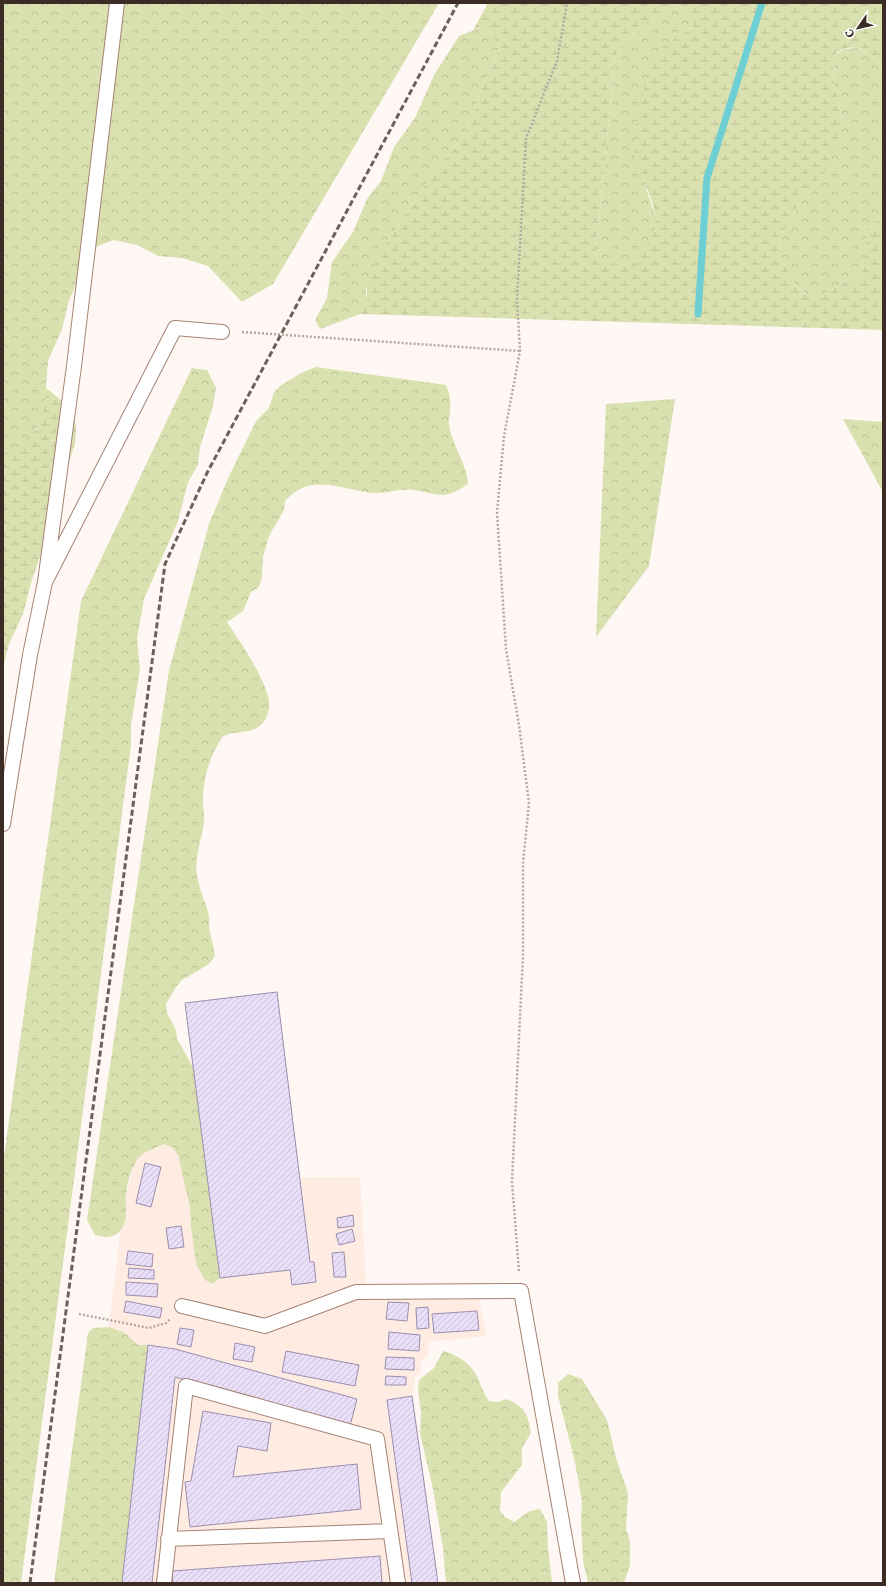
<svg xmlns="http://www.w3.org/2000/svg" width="886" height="1586" viewBox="0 0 886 1586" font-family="'Roboto Serif',serif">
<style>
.built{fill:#feece3}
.forest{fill:url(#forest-crowns)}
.wetland{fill:url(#wetland-marsh);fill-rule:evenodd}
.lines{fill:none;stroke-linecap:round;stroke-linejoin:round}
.stream{stroke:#6dced4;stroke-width:7}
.building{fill:url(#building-hatch);stroke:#9b8eae}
.service-casing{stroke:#a58373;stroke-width:16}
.path{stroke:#b3a9a3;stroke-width:2.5;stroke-dasharray:2 2;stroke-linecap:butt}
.service{stroke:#fff;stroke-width:14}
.rail{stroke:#6d605a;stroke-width:3;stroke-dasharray:6 3;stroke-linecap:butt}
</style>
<defs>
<pattern id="forest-crowns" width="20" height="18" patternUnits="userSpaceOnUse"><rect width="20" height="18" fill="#dae1b0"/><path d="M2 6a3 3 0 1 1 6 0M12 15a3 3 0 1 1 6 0" fill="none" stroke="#bcc197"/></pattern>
<pattern id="wetland-marsh" width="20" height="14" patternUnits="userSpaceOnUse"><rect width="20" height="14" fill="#dae1b0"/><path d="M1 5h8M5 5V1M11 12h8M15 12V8" fill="none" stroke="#bcc197"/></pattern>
<pattern id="building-hatch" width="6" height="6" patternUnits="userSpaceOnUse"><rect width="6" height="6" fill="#e9dff9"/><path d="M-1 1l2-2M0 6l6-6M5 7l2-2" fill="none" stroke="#c9c0d5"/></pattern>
</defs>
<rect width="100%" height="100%" fill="#fff7f3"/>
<!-- built -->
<path class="built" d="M277 992 300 1178 360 1177 367 1296 479 1298 487 1336 428 1342 429 1355 421 1360V1372L415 1376 413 1396 438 1583H122L148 1345H138L131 1338 116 1329 109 1327 120 1233 126 1214V1194L134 1166 138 1158 146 1152 164 1144 172 1147 178 1155 190 1208 191 1226 196 1264 206 1280 213 1284 219 1278 185 1003Z"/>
<!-- forest -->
<path class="forest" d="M3 3H439L273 284 242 302 208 266 182 258 158 256 137 245 114 240 90 249 69 301 62 329 48 361 44 415 30 439 7 455 3 452Z
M680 6 688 15 692 27C673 43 660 44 651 69L635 156 655 215V227L653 239 636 270 595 259 615 59C629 34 652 14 680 6Z
M484 26 493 35 499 46 495 61 482 87 474 114 462 137 435 171 388 240 366 289V302L360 314 320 329 315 320 327 298 332 262 353 232 367 199 381 181 394 147 415 118 434 75 459 36Z
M857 48 871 55 883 67V216L867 229 863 268 858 278 845 282 824 294 808 295 797 287 777 252 786 226 801 201 827 168 841 124 840 109 834 83 833 57 844 49Z
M316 367 446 385C450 394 451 402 450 412 450 417 448 420 449 425 452 445 467 464 468 484 443 501 440 494 414 490 402 488 389 493 377 493 343 492 313 470 285 501L284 510 269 536 263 557 262 577 259 587 251 592 243 611 227 622C239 640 272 687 269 708 264 742 229 726 221 739 210 756 204 776 203 796 202 805 205 814 204 823 201 843 193 860 198 880 200 892 207 904 209 917 210 920 209 923 209 926 210 936 214 945 215 956L209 964 182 980 176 987 166 1004 167 1013 176 1030 177 1039 194 1069 220 1278 213 1284 205 1280 196 1264 191 1226 190 1208 178 1155 172 1147 164 1144C155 1149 143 1151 137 1160 131 1169 127 1184 126 1195 125 1201 127 1207 126 1213 125 1233 114 1241 95 1235L87 1220 169 670 209 524 229 476 256 421 269 408 274 392 280 386 301 373Z
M192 368 207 370 216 388 213 406 200 447 198 465 188 482 178 521 144 599 137 639 140 669 131 725V745L21 1583H3V1164L81 601Z
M675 399 649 566 596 637 606 404Z
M843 419 883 422V492Z
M109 1327 125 1333 138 1345H148L122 1583H54L88 1333 93 1328Z
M443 1351C454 1354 466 1360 473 1370 480 1378 481 1391 489 1401L498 1402 507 1399C525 1407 528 1414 531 1433L522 1448V1465L501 1492 500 1511 505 1517 514 1522 530 1511 540 1509 547 1522 548 1548 552 1583H446L443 1548 433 1489 420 1433 421 1414 418 1391 419 1380 434 1368Z
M568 1374 582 1379 607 1420 616 1458 628 1493 626 1529 630 1541V1565L624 1583H588L583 1561 581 1518 582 1502 575 1462 558 1396V1383Z"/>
<!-- wetland -->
<path class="wetland" d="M488 3H883V67C874 57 859 43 844 49 840 50 836 54 833 57L834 83 840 109 841 124 838 139 827 169 801 201 786 226 777 252 797 287 808 295 824 294 845 282 858 278 863 268 867 229 883 216V330L360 314 366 302 368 276 388 240 435 171 462 137 474 114 482 87 495 61 499 46 493 35 484 26 473 30ZM680 6 688 15 692 27C683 35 671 40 662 48 646 63 632 134 635 156 638 177 654 196 655 217 657 242 646 240 637 257 636 261 636 266 636 269L595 259 615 59C629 34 652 14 680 6Z
M46 388 72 409 76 426 75 443 47 535 31 583 23 614 9 644 3 667V452L7 454C39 433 43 425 46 388Z"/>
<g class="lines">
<!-- stream -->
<path class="stream" d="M698 314 707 178 762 3"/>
</g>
<!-- building -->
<path class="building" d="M277 992 310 1262H314L316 1282 292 1285 290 1270 220 1278 185 1003Z
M145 1163 161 1167 151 1207 136 1203Z
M353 1215 354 1226 338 1228 337 1218Z
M181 1226 184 1247 169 1249 166 1228Z
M352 1229 355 1241 339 1245 336 1234Z
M128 1251 153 1254 152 1267 126 1264Z
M344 1252 346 1277H334L332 1253Z
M129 1268 154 1270V1279L128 1278Z
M126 1282 158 1284 157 1297 126 1295Z
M126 1301 162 1308 160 1318 124 1312Z
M388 1302 409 1303 407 1321 386 1319Z
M428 1307 429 1328 417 1329 416 1308Z
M477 1311 479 1330 434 1333 432 1314Z
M180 1328 194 1330 191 1347 177 1344Z
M389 1332 420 1335 419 1351 388 1349Z
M235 1343 255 1347 252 1362 233 1359Z
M148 1345 175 1349 357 1399 350 1426 175 1377 152 1583H122Z
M286 1351 359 1365 355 1386 282 1372Z
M386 1357 414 1358V1370L385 1369Z
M386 1376 406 1377V1385H385Z
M412 1396 438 1583H412L387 1400Z
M203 1411 271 1423 267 1451 238 1446 233 1477 357 1464 361 1509 190 1527 185 1482 191 1481Z
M380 1556 382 1583H173L172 1571Z"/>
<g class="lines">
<!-- service casing -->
<g class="service-casing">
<path id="service" d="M45 582 74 366 117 3
M3 824 30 655 45 582 175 328 222 332
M182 1306 265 1326 356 1292 521 1291 573 1583
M168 1539 390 1531
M164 1583 186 1386 377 1439 398 1583"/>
</g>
<!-- path -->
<path class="path" d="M242 332 520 351
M519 1271 512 1182 523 956V863L529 803 519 725 506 649 497 513 504 436 520 351 517 299 526 138 557 61 567 3
M79 1314 149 1328 166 1323 170 1319"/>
<!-- service -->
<use href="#service" class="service"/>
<!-- rail -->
<path class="rail" d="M30 1583 165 564 207 473 458 3"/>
</g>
<!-- border -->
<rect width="886" height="1586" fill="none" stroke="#3b2d26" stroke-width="8"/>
<!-- north arrow -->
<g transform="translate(858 28) rotate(236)" stroke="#ffffff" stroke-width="3" paint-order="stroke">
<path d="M0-3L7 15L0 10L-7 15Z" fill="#3b2d26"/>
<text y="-6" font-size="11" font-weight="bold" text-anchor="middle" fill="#3b2d26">С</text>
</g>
</svg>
